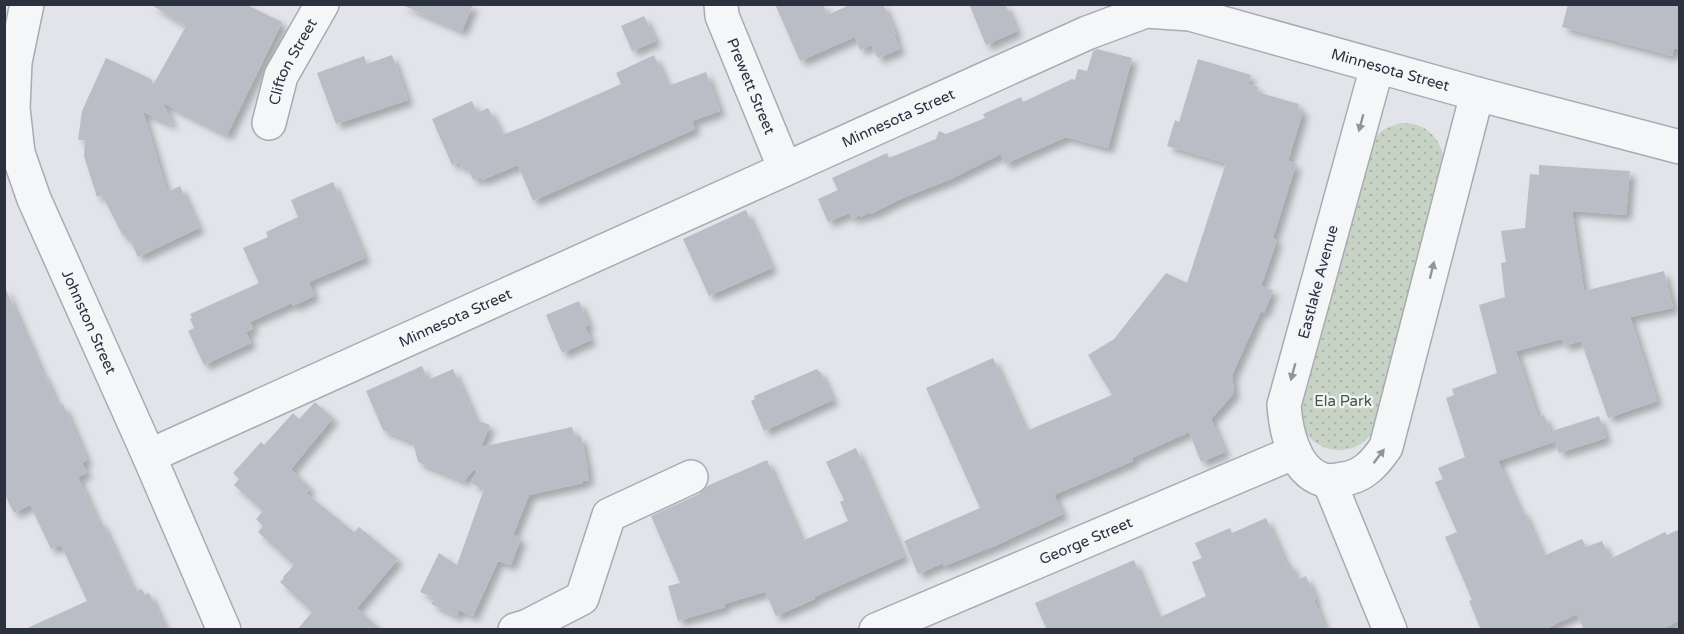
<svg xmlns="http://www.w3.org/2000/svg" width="1684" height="634" viewBox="0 0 1684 634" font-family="'Varela Round',sans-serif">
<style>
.grass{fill:url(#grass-dots)}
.building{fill:#babdc6;filter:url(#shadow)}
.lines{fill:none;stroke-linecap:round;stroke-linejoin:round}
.street-casing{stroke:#a8abb3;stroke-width:36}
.street{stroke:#f5f6f8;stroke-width:33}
.oneway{fill:#90949c}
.labels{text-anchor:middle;stroke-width:4.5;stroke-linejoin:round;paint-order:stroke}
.street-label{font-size:15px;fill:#2c3140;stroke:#f2f3f7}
.park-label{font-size:15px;fill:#3e5b3a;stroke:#f2f3f7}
</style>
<defs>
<pattern id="grass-dots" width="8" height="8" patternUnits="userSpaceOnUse" patternTransform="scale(1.5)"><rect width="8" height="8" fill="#c7d3c4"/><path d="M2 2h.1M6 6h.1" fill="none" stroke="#abb6a9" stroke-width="1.8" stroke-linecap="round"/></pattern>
<filter id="shadow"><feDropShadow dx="5.5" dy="5.5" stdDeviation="3" flood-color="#0004"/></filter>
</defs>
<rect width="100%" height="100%" fill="#e2e4e9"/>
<!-- grass -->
<path class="grass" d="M1401 123C1428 122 1442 140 1445 165L1376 430C1368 438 1360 447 1349 449 1329 454 1305 442 1301 421 1300 416 1301 411 1301 406L1369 147C1378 132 1383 128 1401 123Z"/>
<!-- building -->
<path class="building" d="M150 4 247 5 282 22 227 135 163 103 173 125 143 112 167 192 180 186 199 228 138 257 130 240 128 241 125 235 123 236 102 195 97 197 84 156 85 140H78L82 111 106 58 151 79 153 85 186 26Z
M400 4H473L462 31Z
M775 4H823L827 15 852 4H883L896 35H894L900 49 878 58 871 45 860 50 855 37 800 61Z
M969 4H1005L1017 31 986 45Z
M1568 4H1680V50L1674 48 1672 56 1562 27Z
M644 16 656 41 632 51 621 26Z
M1097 49 1132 58 1108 148 1066 137 1005 164 1001 154 951 179 898 200 871 214 870 212 861 217 860 215 852 219 849 213 828 222 818 199 838 190 832 178 887 153 889 158 936 139 939 131 946 134 985 118 983 114 1021 97 1023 102 1072 79 1075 80 1078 69 1087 71 1093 51Z
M392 55 408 100 336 124 317 73 364 56 367 64Z
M654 55 668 86 706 72 720 111 692 121 695 129 533 201 518 165 482 180 481 177 473 180 467 166 462 169 459 162 452 165 432 119 472 101 477 113 488 108 502 135 528 125 621 84 616 73Z
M1198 59 1251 75 1248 84 1258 87 1257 92 1299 104 1298 109 1303 111 1288 161 1296 164 1273 238 1277 240 1261 286 1273 290 1264 313 1261 311 1232 375 1234 393 1211 419 1225 452 1201 462 1189 432 1132 458 1133 461 1054 495 1063 514 997 545 944 566 943 563 918 574 904 541 980 508 926 388 993 358 1026 431 1112 395 1088 355 1114 339 1166 273 1187 283 1226 163 1167 146 1175 120 1179 122Z
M1539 165 1630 171 1626 215 1572 211 1584 291 1664 271 1673 308 1630 317 1657 401 1608 418 1581 341 1564 346 1562 339 1516 351 1538 417 1544 415 1554 442 1498 461 1520 511 1523 510 1543 556 1582 539 1586 547 1602 541 1610 559 1665 532 1667 535 1680 529V620L1661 630H1584L1577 614 1543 630H1481L1469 601 1472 600 1445 537 1457 532 1435 482 1443 479 1438 468 1465 457 1446 398 1454 395 1452 389 1497 373 1479 305 1505 297 1501 263 1506 262 1501 231 1525 228 1530 174 1539 175Z
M333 182 365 258 309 282 314 296 293 306 292 303 250 322 253 329 246 332 251 343 204 365 188 331 194 328 190 319 192 318 190 314 259 283 243 248 268 237 266 232 298 217 291 200Z
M746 210 772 268 709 296 683 239Z
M4 285 43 375 44 374 58 406 63 404 87 460 82 463 87 473 78 477 98 522 101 521 132 587 135 586 137 591 142 589 145 595 149 593 166 630H23L87 601 61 545 51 549 30 505 14 513 4 493Z
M579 301 589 325 585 327 591 340 562 353 546 315Z
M422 366 428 380 453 369 476 420 490 425 481 447 572 427 575 438 581 436 588 470 587 471 589 480 582 481 583 483 529 495 513 535 521 538 511 565 498 561 473 616 459 610 457 616 431 604 434 598 420 592 439 553 457 565 484 489 471 483 477 471 474 469 464 481 418 462 413 442 383 430 366 391Z
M817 369 819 372 820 371 833 400 764 431 751 401 755 399 754 396Z
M315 402 333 418 291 469 310 488 306 493 354 532 359 527 398 559 357 608 381 630H297L312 612 280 582 284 578 283 577 294 565 258 532 263 526 256 519 263 511 234 485 239 479 233 473 261 442 264 445 293 413 299 419Z
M1599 416 1606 438 1559 453 1552 431Z
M856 448 904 557 814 597 815 599 776 616 765 592 724 604 725 607 678 621 668 586 680 583 651 516 699 494 707 486 767 460 802 541 848 521 840 502 844 500 826 462Z
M1266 518 1286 564 1290 563 1297 580 1306 576 1316 599 1314 600 1326 630H1047L1035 603 1134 560 1158 618 1206 596 1192 562 1202 558 1195 543 1230 528 1232 533Z"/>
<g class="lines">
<!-- street casing -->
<g class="street-casing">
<g id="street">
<path id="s1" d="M27 4 15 62 13 108 18 153 34 199 149 456 224 630"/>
<path id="s2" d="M721 4 722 16 785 169"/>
<path d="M1377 67 1284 405C1286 433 1295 475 1328 481 1333 481 1338 480 1343 479 1363 477 1375 463 1386 447L1477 94"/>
<path id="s3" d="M269 123 281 76 322 4"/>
<path id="s4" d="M149 456 1087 33 1146 11 1190 14 1477 94 1680 147"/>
<path d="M1329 481 1390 630"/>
<path d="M515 630 528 626 582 598 609 515 691 477"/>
<path id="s5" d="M876 630 1295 452"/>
</g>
</g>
<!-- street -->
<use href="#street" class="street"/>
</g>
<!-- one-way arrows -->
<defs><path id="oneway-solid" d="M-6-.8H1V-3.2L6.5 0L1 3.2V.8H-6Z" transform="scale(1.5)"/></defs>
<g class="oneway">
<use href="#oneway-solid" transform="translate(1361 123) rotate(105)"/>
<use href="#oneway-solid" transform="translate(1432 270) rotate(-76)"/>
<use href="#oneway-solid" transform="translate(1293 372) rotate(105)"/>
<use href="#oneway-solid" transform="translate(1379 456) rotate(-53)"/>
</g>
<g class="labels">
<!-- street labels -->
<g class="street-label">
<text dy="5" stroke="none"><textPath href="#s3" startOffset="66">Clifton Street</textPath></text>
<text dy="5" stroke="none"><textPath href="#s4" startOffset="1344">Minnesota Street</textPath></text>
<text dy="5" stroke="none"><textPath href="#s2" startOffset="88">Prewett Street</textPath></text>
<text dy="5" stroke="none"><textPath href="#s4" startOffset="822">Minnesota Street</textPath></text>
<text transform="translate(1318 282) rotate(-75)" y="5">Eastlake Avenue</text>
<text dy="5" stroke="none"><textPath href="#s4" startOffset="336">Minnesota Street</textPath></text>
<text dy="5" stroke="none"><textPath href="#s1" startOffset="334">Johnston Street</textPath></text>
<text dy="5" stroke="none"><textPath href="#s5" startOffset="228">George Street</textPath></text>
</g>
<!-- park labels -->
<g class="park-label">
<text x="1343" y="406">Ela Park</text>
</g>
</g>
<!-- border -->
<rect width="1684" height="634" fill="none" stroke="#2c3140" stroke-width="12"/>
</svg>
